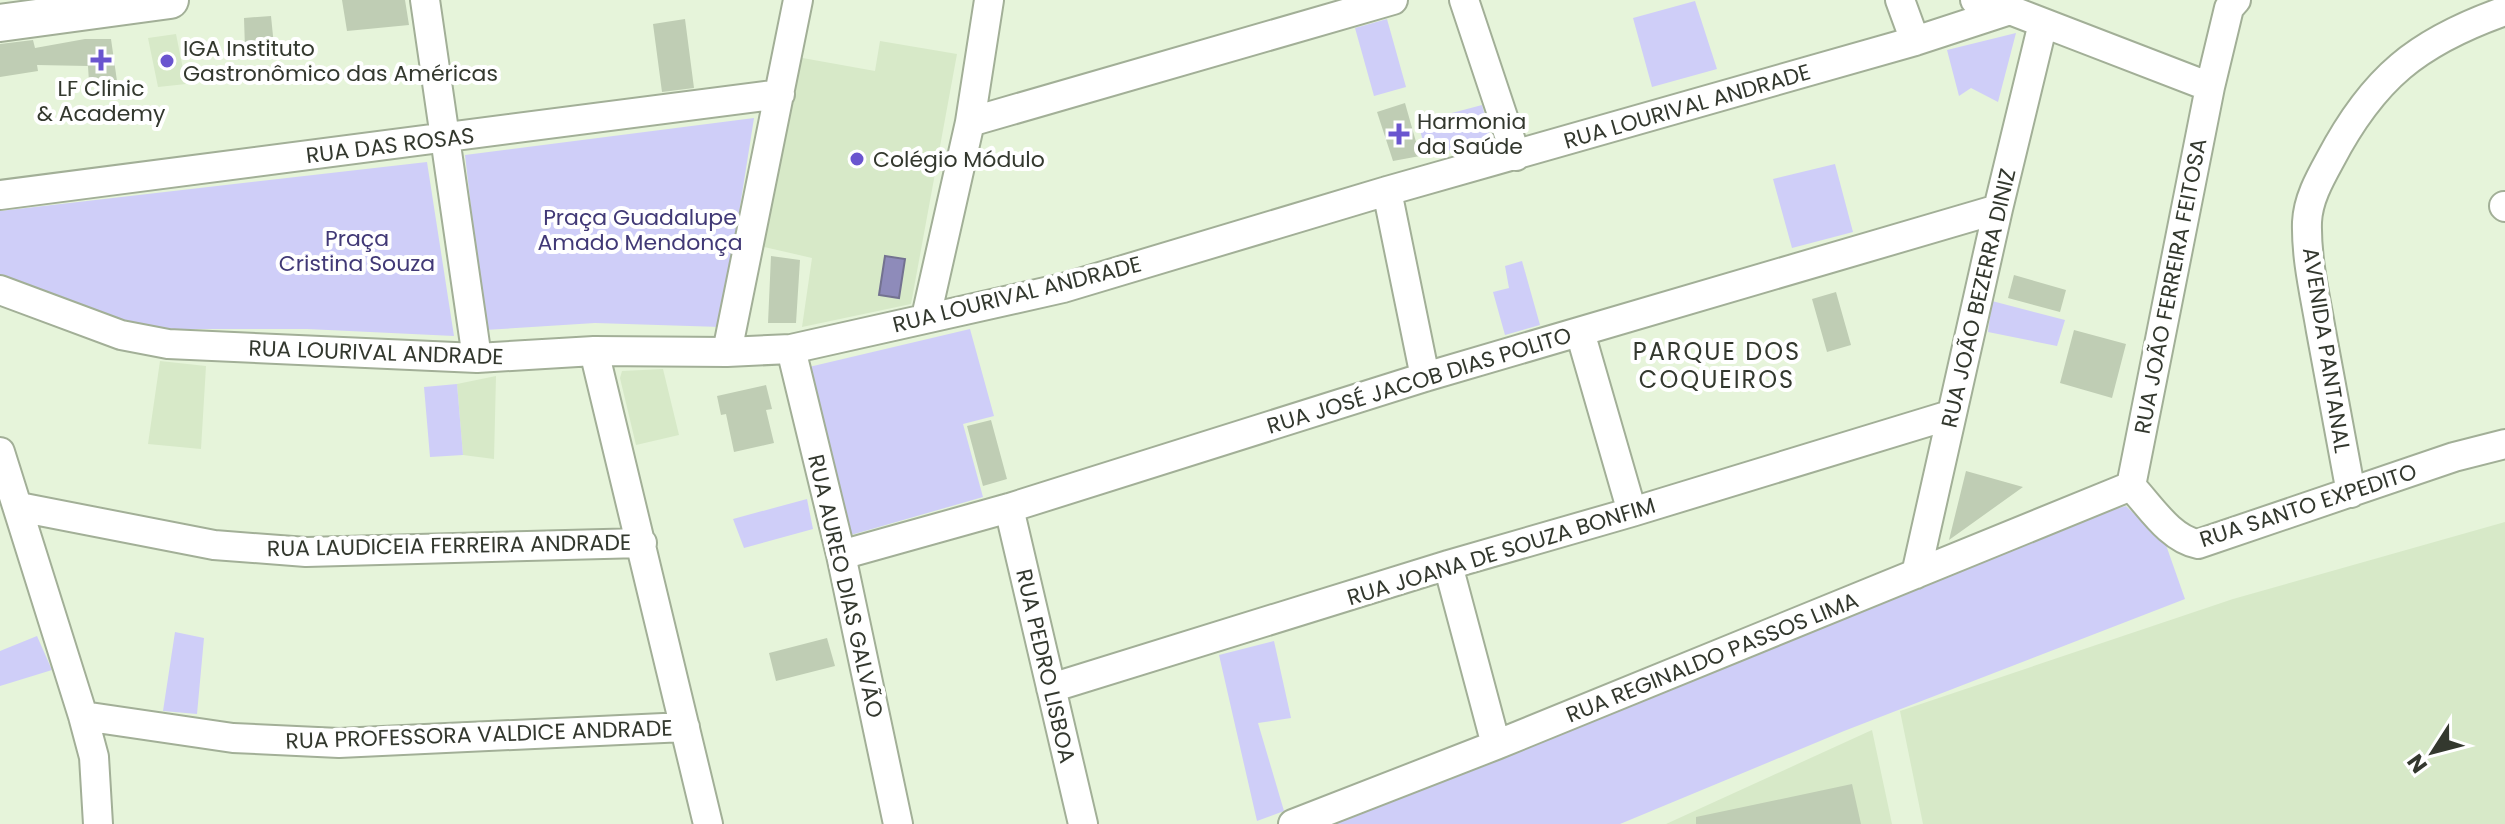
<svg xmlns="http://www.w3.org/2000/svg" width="2505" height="824" viewBox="0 0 2505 824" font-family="Poppins,sans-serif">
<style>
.built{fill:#d7e9c8}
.green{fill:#cfcef8}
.water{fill:#8e8bba;stroke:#737290;stroke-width:2}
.building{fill:#bfcdb4}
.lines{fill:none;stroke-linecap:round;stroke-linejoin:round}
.minor-casing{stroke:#a2af97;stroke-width:32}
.major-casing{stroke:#a2af97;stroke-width:40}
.minor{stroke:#fff;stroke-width:28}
.major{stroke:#fff;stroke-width:36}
.poi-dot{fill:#6a55cf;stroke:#fff;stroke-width:3}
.labels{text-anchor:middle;stroke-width:8;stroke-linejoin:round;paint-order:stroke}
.poi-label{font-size:22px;fill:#33382e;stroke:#fff;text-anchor:start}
.street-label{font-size:22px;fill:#33382e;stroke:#fff}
.park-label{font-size:22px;fill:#413976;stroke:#fff}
.neighbourhood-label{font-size:24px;letter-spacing:2px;fill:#33382e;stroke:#fff}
</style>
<rect width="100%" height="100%" fill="#e6f4da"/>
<!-- built -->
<path class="built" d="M176 34 186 84 158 87 148 38Z
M880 41 957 54 911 304 802 327 812 258 760 246 797 57 875 71Z
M160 361 206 366 201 449 148 444Z
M663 369 679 435 636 445 620 378 622 371Z
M496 376 494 459 463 455 457 384Z
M2505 522V824H1923L1900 711 2233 599Z
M1872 730 1892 824H1666Z"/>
<!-- green -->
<path class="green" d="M1695 1 1717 69 1652 87 1633 18Z
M1387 19 1406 87 1374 96 1355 28Z
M2016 33 1998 102 1971 88 1959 96 1947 50Z
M1482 105 1491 139 1427 157 1418 122Z
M754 118 721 327 595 323 485 330 465 155Z
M427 162 454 336 307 329H128L0 278V211Z
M1835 164 1853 232 1792 248 1773 179Z
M1522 261 1540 325 1505 335 1493 292 1509 288 1505 266Z
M1992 301 2065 320 2057 346 1988 332Z
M970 329 994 416 963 424 983 497 851 535 809 367Z
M457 384 463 455 430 457 424 387Z
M807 499 813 529 744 548 733 519Z
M2126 506 2166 545 2185 599 1844 731 1620 824H1322L2094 515Z
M175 632 204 638 197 714 163 711Z
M37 636 52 670 0 686V651Z
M1274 641 1291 718 1258 723 1284 811 1257 821 1219 655Z"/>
<!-- water -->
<path class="water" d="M885 256 905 259 899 298 879 295Z"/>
<!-- building -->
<path class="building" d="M342 0H405L409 25 347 31Z
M271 16 274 46 245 49 244 18Z
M685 19 694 88 662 92 653 24Z
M85 39H111L117 81 89 82 88 66 37 65 38 71 0 77V44L33 40 35 48Z
M1405 103 1420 156 1393 161 1377 112Z
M771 256 800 260 796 323H768Z
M2014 275 2066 290 2060 312 2008 298Z
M1836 292 1851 345 1827 352 1812 299Z
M2074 330 2126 344 2112 398 2060 383Z
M766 385 772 409 766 410 774 443 734 452 726 414 721 415 717 396Z
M991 420 1007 479 983 486 967 426Z
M1966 471 2023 487 1949 540Z
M827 638 835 666 776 681 769 653Z
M1852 784 1861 824H1696V817Z"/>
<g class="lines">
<!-- minor casing -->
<g class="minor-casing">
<path id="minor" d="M425 0 477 358
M1464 0 1516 156
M1900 0 1915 41
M1975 0 2010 10 2210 87
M970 122 1393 0
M1387 191 1425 377
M0 195 780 94
M2504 206 2505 207
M0 290 121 335 168 344 477 358 594 351 727 352 791 349 1063 288 1387 191 1915 41 2010 10
M926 317 970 122 989 0
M1580 332 1632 512
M791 349 841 555 898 824
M594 351 708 824
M727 352 798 0
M0 452 83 716 94 757 98 824
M2131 486 2210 87 2229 8 2236 0
M2131 486C2150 506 2170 539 2198 544L2454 457 2505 444
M2351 493C2341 439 2331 385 2321 331 2315 295 2306 259 2307 222 2308 200 2319 180 2330 160 2373 78 2417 42 2505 11
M19 507 214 545 306 552 642 543
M1009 508 1083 824
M841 555 1009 508 1425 377 1998 209
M1448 565 1496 745
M1916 574 1998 209 2043 23
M1051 688 1448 565 1632 512 1950 415
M83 716 233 738 339 743 685 727
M1293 824 1496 745 2131 486"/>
</g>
<!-- major casing -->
<g class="major-casing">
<path id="major" d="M0 23 170 0"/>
</g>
<!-- minor -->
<use href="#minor" class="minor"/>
<!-- major -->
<use href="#major" class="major"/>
</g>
<!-- markers -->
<g class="poi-dot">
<path d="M97 48h8v8h8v8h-8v8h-8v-8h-8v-8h8z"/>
<circle cx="167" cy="61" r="8"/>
<path d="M1395 122h8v8h8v8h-8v8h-8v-8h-8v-8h8z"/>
<circle cx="857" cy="159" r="8"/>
</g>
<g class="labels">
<!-- poi labels -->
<g class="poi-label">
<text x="183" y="56">IGA Instituto<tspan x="183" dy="25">Gastronômico das Américas</tspan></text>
<text x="101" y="96" text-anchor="middle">LF Clinic<tspan x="101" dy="25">&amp; Academy</tspan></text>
<text x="1417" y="129">Harmonia<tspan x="1417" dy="25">da Saúde</tspan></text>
<text x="873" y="167">Colégio Módulo</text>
</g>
<!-- street labels -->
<g class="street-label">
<text transform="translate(1687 106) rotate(-16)" y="8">RUA LOURIVAL ANDRADE</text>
<text transform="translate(390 145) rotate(-7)" y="8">RUA DAS ROSAS</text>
<text transform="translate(2170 286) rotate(-79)" y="8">RUA JOÃO FERREIRA FEITOSA</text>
<text transform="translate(1017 294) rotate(-14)" y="8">RUA LOURIVAL ANDRADE</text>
<text transform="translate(1978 298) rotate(-77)" y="8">RUA JOÃO BEZERRA DINIZ</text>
<text transform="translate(2327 350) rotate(81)" y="8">AVENIDA PANTANAL</text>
<text transform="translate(376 352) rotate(2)" y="8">RUA LOURIVAL ANDRADE</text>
<text transform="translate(1419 380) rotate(-17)" y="8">RUA JOSÉ JACOB DIAS POLITO</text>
<text transform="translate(2308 505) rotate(-18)" y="8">RUA SANTO EXPEDITO</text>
<text transform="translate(449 545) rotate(-1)" y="8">RUA LAUDICEIA FERREIRA ANDRADE</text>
<text transform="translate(1501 551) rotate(-17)" y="8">RUA JOANA DE SOUZA BONFIM</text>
<text transform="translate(846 586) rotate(77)" y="8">RUA AUREO DIAS GALVÃO</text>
<text transform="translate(1712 657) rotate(-22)" y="8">RUA REGINALDO PASSOS LIMA</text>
<text transform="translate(1046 666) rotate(77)" y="8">RUA PEDRO LISBOA</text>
<text transform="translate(479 734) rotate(-2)" y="8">RUA PROFESSORA VALDICE ANDRADE</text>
</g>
<!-- park labels -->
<g class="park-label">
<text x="640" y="225">Praça Guadalupe<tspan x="640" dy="25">Amado Mendonça</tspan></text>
<text x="357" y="246">Praça<tspan x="357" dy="25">Cristina Souza</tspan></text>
</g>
<!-- neighbourhood labels -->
<g class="neighbourhood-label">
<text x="1717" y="360">PARQUE DOS<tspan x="1717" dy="28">COQUEIROS</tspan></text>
</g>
</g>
<!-- north arrow -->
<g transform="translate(2433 752) rotate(234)" stroke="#ffffff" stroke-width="6" paint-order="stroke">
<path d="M0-6L14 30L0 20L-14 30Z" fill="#33382e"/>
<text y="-12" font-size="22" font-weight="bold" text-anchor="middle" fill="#33382e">N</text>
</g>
</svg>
